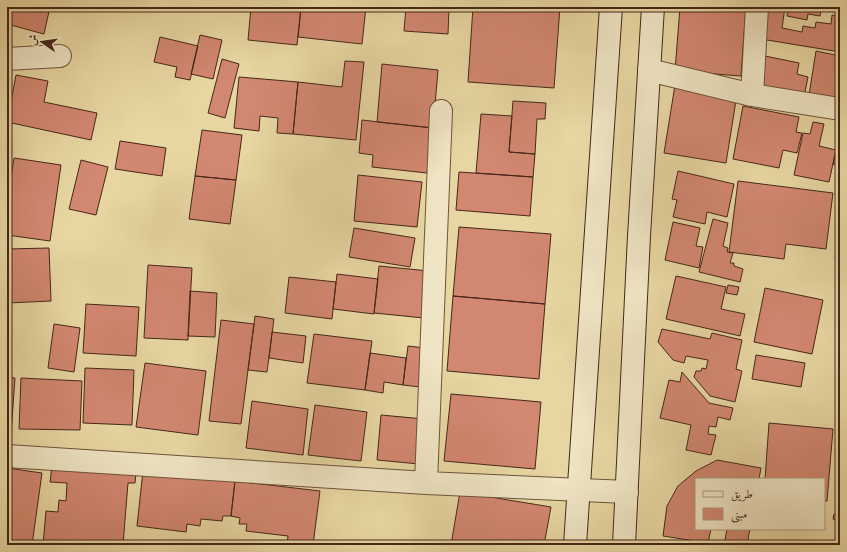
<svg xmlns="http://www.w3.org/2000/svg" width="847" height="552" viewBox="0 0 847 552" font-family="'Old Standard TT',Amiri,serif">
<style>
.building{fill:#d28770;stroke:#452719}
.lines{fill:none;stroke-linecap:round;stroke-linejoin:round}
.street-casing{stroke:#6e533b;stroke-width:24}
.secondary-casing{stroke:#452719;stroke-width:24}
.street{stroke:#efe4c3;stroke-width:22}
.secondary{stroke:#efe4c3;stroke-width:22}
</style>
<rect width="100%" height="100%" fill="#e7d6a2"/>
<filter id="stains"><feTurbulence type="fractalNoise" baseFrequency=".005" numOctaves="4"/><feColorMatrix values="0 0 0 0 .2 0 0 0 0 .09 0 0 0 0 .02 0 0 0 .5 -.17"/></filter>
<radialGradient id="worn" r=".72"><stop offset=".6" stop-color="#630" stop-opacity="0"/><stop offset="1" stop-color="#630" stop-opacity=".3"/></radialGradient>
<!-- building -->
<path class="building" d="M7 7H50L44 34 7 24Z
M251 7H301L297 45 248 40Z
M301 7H366L362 44 298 37Z
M406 7H449L448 34 404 31Z
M473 7H560L554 88 468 82Z
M680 7H746L741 76 675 71Z
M766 7H785L782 28 802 32 803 26 815 28 816 22 831 24 832 15 840 17V52L761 39Z
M788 7H836V12L821 9 820 16 808 14 807 20 787 16Z
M200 35 222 40 213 79 191 74Z
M160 37 198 46 190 80 175 77 177 67 154 62Z
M816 51 840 56V101L809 95Z
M765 56 799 63 797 74 808 77 803 102 758 94Z
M222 59 239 64 225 118 208 113Z
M345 61 364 62 356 140 293 134 298 82 342 87Z
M382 64 438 70 433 128 377 122Z
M16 75 48 81 44 102 97 113 91 140 7 122Z
M239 77 298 82 293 134 277 133 278 118 260 116 259 131 234 128Z
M675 85 737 94 726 163 664 153Z
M513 101 546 103 545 119H537L535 154 509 152Z
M743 106 799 117 796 132 802 133 797 153 783 150 779 168 733 159Z
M481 114 512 116 509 152 535 154 533 177 476 173Z
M362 120 433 128 427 173 372 167 373 155 359 153Z
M813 122 824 124 819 146 836 150 829 182 794 175 803 133 810 134Z
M202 130 242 135 236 180 195 176Z
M840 131V166L833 164Z
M120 141 166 148 162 176 115 169Z
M14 158 61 165 50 241 7 235V204Z
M81 160 108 167 96 215 69 209Z
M678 171 734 184 727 217 707 212 705 224 673 217 677 200 672 199Z
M459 172 533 177 530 216 456 210Z
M358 175 422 182 417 227 354 221Z
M195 176 236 180 230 224 189 219Z
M738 181 833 193 826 249 786 244 784 259 729 252Z
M713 219 728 223 723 246 728 248 727 252 733 253 730 263H734V266L743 269 740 282 699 272Z
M673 222 700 228 696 246 703 247 699 268 665 260Z
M840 224V259L835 258Z
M459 227 551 234 545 304 453 296Z
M354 228 415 238 410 267 349 257Z
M49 248 51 301 7 303V249Z
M148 265 192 268 188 340 144 338Z
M379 266 429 271 424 318 374 313Z
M337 274 378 279 374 314 333 309Z
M676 276 726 287 721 309 745 314 740 336 666 319Z
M289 277 336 282 332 319 285 313Z
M728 285 739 287 737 295 726 293Z
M765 288 823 300 812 354 754 342Z
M190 291 217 293 215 337 188 336Z
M453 296 545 304 539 379 447 371Z
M86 304 139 307 136 356 83 353Z
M255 316 274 319 267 372 248 370Z
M221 320 254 324 241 424 209 421Z
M54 324 80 328 74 372 48 368Z
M662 329 710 339 712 333 742 340 736 369 742 371 735 402 710 396 694 377 696 371H701L702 368 706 369 708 360 686 356 684 363 673 360 658 342Z
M272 332 306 336 303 363 269 358Z
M314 334 372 341 365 390 307 383Z
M408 346 425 348 420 387 403 385Z
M370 353 406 358 403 385 384 382 383 393 365 390Z
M756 355 805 363 801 387 752 379Z
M145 363 206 371 198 435 136 427Z
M85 368 134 370 132 425 83 423Z
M682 372 709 403 733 408 730 420 718 417 716 427 709 426 708 434 716 435 711 455 686 450 691 425 660 418 669 380 680 382Z
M7 377 15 378 11 435H7Z
M21 378 82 381 80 430 19 429Z
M840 385V401H837Z
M451 394 541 402 535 469 444 461Z
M252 401 308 409 303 455 246 448Z
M315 405 367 412 361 461 308 455Z
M840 414V430L836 429Z
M381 415 424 419 419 464 377 460Z
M769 423 833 429 827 501H824V479H765Z
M717 460 761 468 759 479H696V529H711L708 543 663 536 667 506 678 486 696 471Z
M52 466 136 473 135 483H128L123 545H43L46 511 58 512 59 500 66 501 67 483 50 482Z
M7 468 42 473 32 545H7Z
M143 471 235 481 231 516H223L222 521 201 519 200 526 187 524 186 532 137 526Z
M235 481 320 491 313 545 287 544 288 536 246 531 247 524H239L240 518 231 516Z
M460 492 551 507 544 545H451Z
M834 514 840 516V521L833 519Z
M727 529H750L747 545H724Z"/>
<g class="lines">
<!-- street casing -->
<g class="street-casing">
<path id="street" d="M7 59 60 56
M649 70 752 95 840 109
M752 95 757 7
M7 456 426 483 627 492
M426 483 441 111"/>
</g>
<!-- secondary casing -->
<g class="secondary-casing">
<path id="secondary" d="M575 545 611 7
M624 545 639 236 653 7"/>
</g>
<!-- street -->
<use href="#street" class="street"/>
<!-- secondary -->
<use href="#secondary" class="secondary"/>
</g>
<!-- margin -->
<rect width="847" height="552" fill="none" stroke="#e7d6a2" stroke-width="24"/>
<rect x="8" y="8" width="831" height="536" fill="none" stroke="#452719" stroke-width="2"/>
<rect x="12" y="12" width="823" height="528" fill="none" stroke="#452719"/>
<!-- legend -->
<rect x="695" y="478" width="130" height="52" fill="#efe4c3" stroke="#ab987f"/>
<rect x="703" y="491" width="20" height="6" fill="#efe4c3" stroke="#ab987f"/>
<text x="731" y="498" font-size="12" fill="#452719">طريق</text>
<rect x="703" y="508" width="20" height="12" fill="#d28770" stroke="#ab987f"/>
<text x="731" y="518" font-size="12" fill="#452719">مبنى</text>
<!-- north arrow -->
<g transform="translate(42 42) rotate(283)" stroke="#efe4c3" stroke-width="3" paint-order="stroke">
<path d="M0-3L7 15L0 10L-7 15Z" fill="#452719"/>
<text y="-6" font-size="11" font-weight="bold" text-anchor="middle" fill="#452719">ش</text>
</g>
<rect width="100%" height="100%" filter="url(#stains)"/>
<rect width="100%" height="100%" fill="url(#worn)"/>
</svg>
